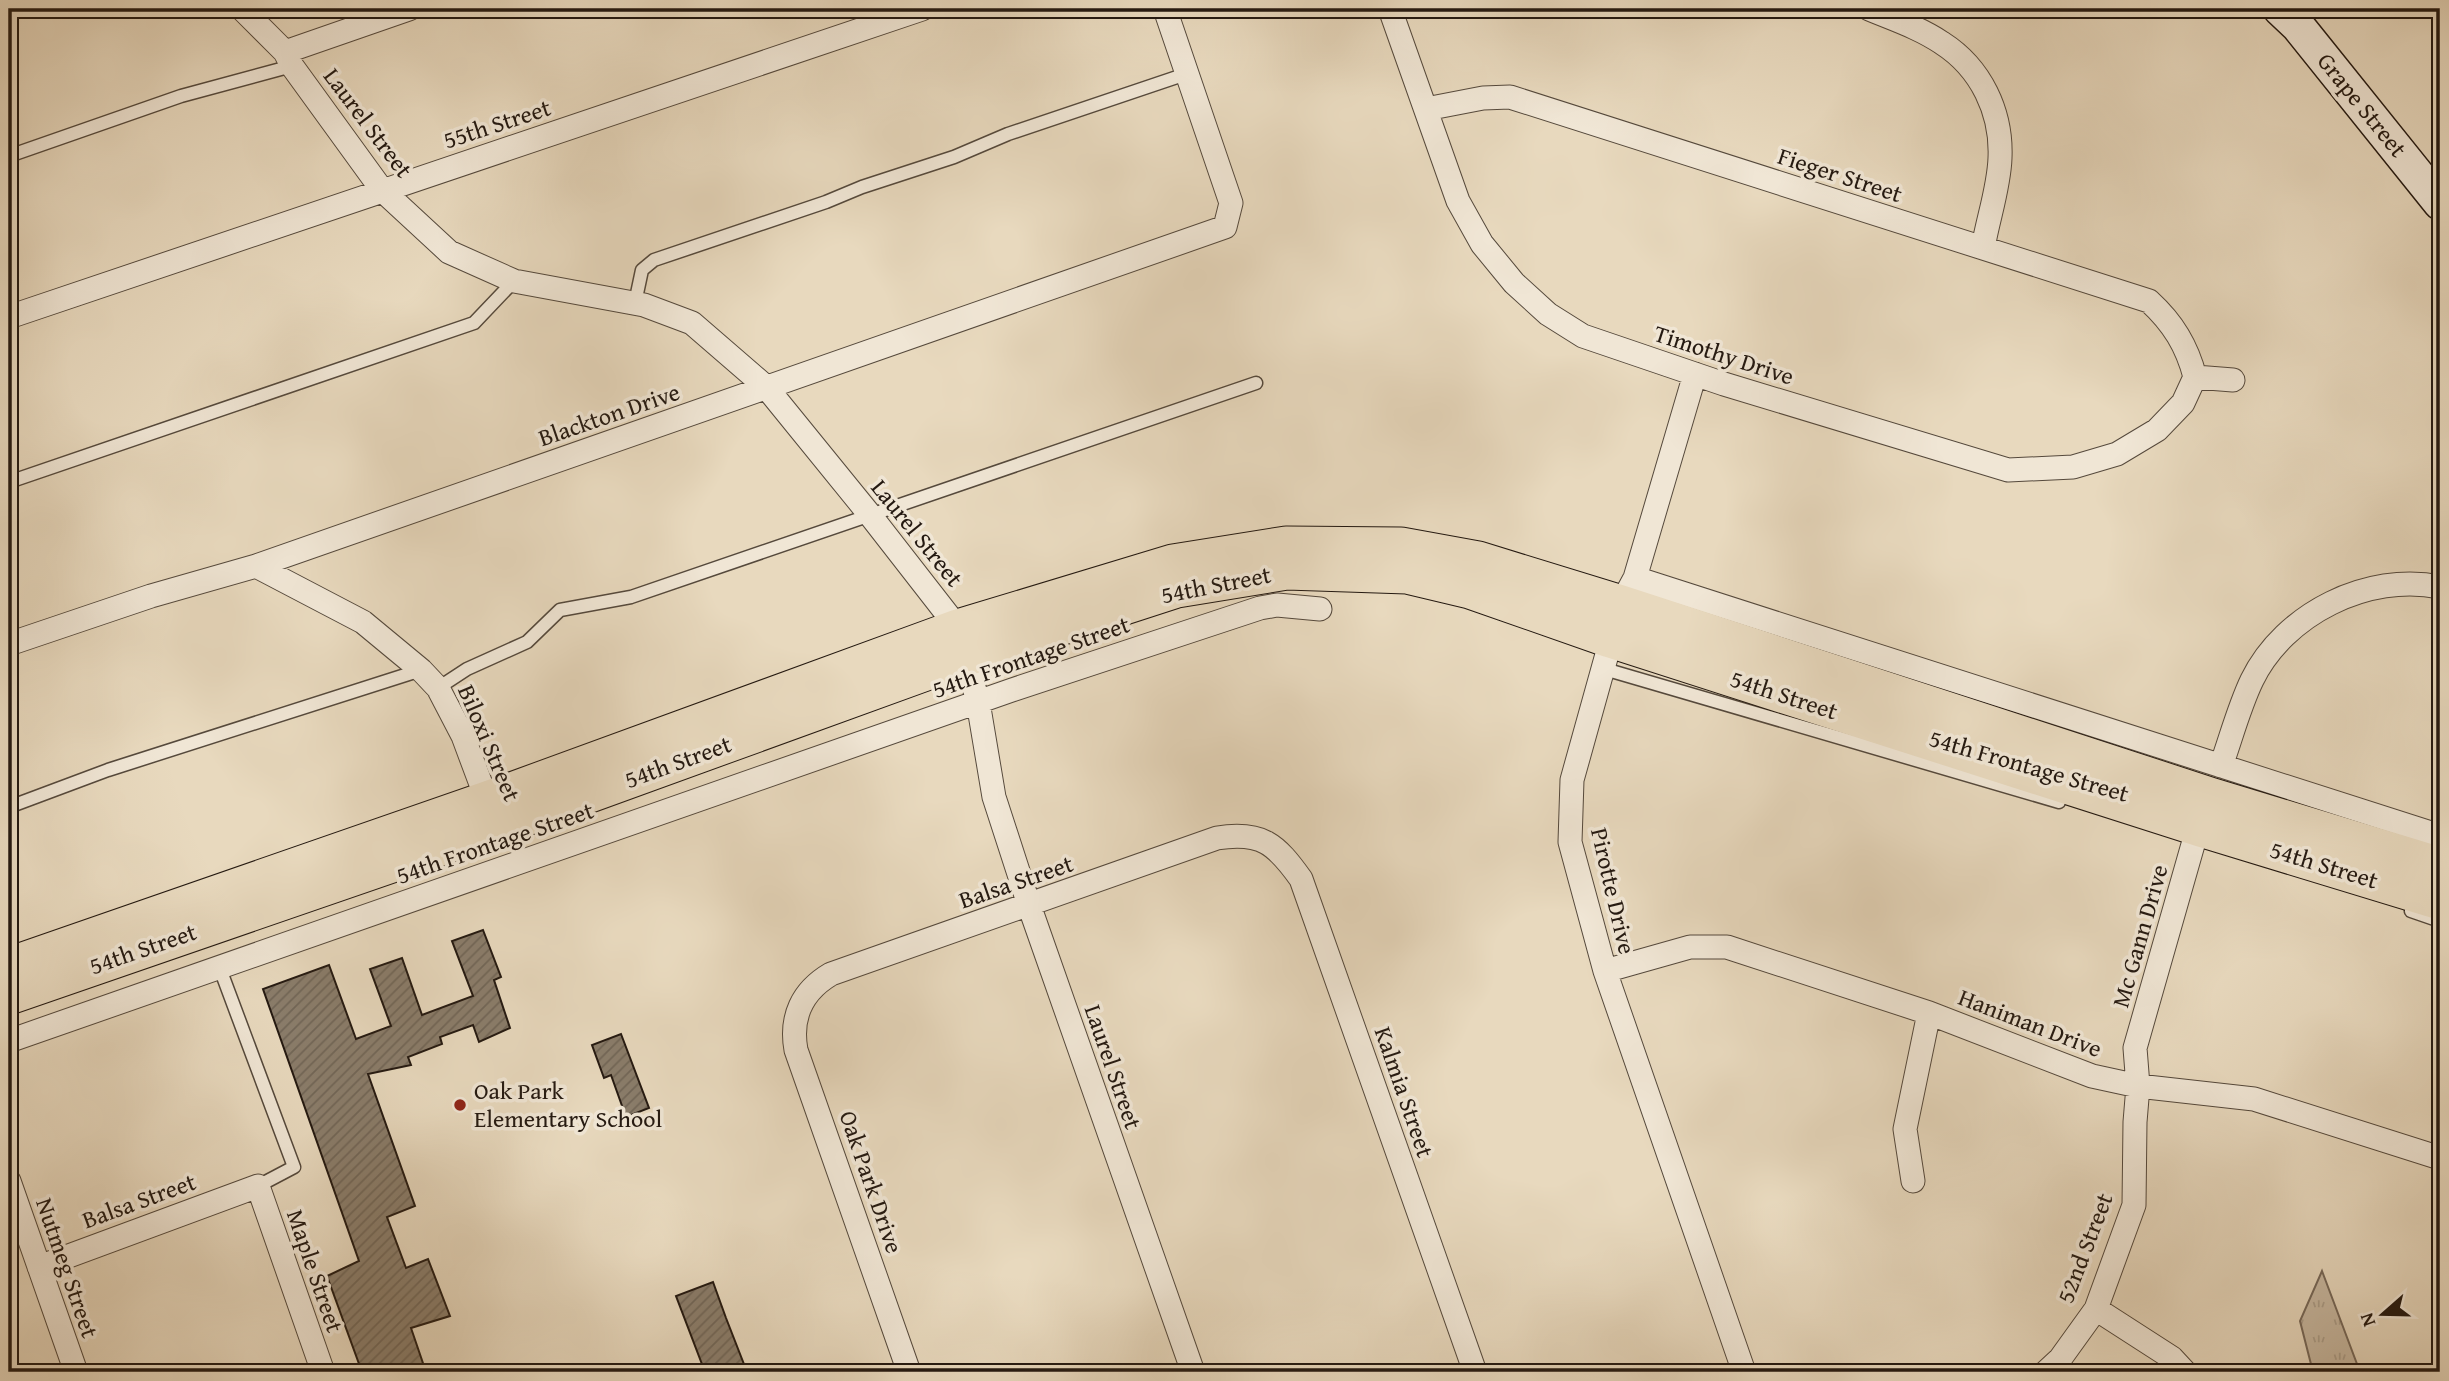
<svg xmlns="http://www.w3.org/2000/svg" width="2449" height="1381" viewBox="0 0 2449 1381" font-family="'Gentium Book Plus',serif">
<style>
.grass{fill:url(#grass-tufts);stroke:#766859;stroke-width:2}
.building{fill:url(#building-hatch);stroke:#241911;stroke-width:2}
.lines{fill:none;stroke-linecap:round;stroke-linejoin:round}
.lane-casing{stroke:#55493c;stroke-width:15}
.street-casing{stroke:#55493c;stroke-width:25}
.secondary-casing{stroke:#241911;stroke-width:36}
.primary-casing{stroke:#241911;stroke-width:39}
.lane{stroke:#f0e6d5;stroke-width:12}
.street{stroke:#f0e6d5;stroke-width:23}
.secondary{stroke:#f0e6d5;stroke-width:33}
.primary{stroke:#e8d9be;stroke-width:37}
.poi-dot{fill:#8f2418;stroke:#f0e6d5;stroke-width:2.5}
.labels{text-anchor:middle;stroke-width:7;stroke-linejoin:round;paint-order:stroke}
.street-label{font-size:24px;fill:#241911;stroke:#f0e6d5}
.poi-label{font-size:24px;fill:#241911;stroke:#f0e6d5;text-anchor:start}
</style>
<defs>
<pattern id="grass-tufts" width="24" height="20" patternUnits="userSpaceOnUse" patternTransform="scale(1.75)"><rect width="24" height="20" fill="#c7b8a1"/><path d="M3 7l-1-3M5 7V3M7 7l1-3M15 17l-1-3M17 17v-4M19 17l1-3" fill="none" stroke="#ab9e8a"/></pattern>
<pattern id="building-hatch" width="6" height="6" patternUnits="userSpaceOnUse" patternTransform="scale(1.75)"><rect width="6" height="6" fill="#8a7d6b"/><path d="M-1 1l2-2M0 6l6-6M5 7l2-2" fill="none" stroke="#716657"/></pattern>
</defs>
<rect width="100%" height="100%" fill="#e8d9be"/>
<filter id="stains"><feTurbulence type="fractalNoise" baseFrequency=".00286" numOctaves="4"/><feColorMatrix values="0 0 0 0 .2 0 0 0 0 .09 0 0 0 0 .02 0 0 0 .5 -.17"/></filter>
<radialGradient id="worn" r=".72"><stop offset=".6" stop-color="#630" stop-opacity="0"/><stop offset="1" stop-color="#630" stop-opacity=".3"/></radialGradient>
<!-- grass -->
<path class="grass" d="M2322 1271 2360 1372H2313L2300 1321Z"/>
<!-- building -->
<path class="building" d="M483 930 501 977 494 980 510 1028 479 1042 473 1025 440 1037 442 1044 408 1057 411 1065 368 1074 415 1206 387 1217 406 1268 428 1259 450 1316 411 1328 426 1372H362L327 1276 359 1261 263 989 329 965 356 1039 391 1026 370 969 402 958 422 1015 473 996 452 941Z
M621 1034 649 1108 626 1117 611 1075 604 1078 592 1045Z
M713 1282 726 1318 747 1372H705L676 1296Z"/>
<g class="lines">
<!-- lane casing -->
<g class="lane-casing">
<path id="lane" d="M9 156 181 96 292 66
M635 303 642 270 654 260 826 202 862 187 954 157 1008 134 1189 73
M9 482 474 323 514 281
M1601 668 2059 802
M438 688 467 669 527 642 560 610 631 597 1256 383
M9 807 108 770 421 670
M2411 911 2440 921
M219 966 294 1167 258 1186"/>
</g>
<!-- street casing -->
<g class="street-casing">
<path id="street" d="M242 9 285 52 292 66 382 190 449 252 514 281 644 305 692 323 766 387 870 515 958 628 978 702 994 797 1029 905 1193 1372
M1390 9 1458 201 1482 244 1514 283 1548 314 1583 336 1724 384 2008 470 2073 467 2117 454 2157 430 2183 403 2195 377
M1869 9C1893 19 1920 28 1942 43 1981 68 2002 112 2000 158 1999 188 1988 218 1983 248
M285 52 409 9
M1426 109 1483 98 1510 97 2149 301C2173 323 2187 346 2195 377
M9 317 922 9
M1695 374 1635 578 1621 604 1572 780 1570 842 1605 971 1744 1372
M2195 377 2233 380
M256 566 363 622 421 670 438 688 463 736 491 811
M1635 578 2440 836
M9 644 151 596 256 566 1225 227 1231 203 1165 9
M2221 766C2231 738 2239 707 2252 680 2284 614 2368 572 2440 587
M1605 971 1690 947H1727L1929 1013 2092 1076 2138 1086 2254 1099 2440 1158
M9 1041 1012 690 1260 608 1277 605 1320 609
M9 1181 76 1372
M1913 1181 1905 1129 1929 1013
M39 1267 258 1186 323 1372
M2096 1309 2172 1358 2185 1372
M909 1372 796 1050C790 1017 802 991 831 974L1217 838C1262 831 1276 844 1301 879L1475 1372
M2046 1372 2060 1359 2096 1309 2134 1205 2135 1122 2138 1086 2135 1048 2194 841"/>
</g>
<!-- secondary casing -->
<g class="secondary-casing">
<path id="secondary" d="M2280 9 2298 26 2440 203"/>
</g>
<!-- primary casing -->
<g class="primary-casing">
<path id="primary" d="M9 966 487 800 958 628 1173 563 1286 545 1401 546 1478 560 1621 604 2210 796 2440 866
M9 996 496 828 967 657 1177 589 1287 571 1407 575 1470 590 1610 639 2200 828 2440 901"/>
</g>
<!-- lane -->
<use href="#lane" class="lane"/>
<!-- street -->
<use href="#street" class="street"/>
<!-- secondary -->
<use href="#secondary" class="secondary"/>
<!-- primary -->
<use href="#primary" class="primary"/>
</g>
<!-- markers -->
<circle class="poi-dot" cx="460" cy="1105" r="7"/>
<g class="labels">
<!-- street labels -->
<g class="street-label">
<text transform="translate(2362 105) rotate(51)" y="8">Grape Street</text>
<text transform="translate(368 123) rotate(53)" y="8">Laurel Street</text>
<text transform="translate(497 124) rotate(-18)" y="8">55th Street</text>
<text transform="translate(1840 175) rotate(18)" y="8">Fieger Street</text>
<text transform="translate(1724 355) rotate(18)" y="8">Timothy Drive</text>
<text transform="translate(609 415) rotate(-19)" y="8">Blackton Drive</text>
<text transform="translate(917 533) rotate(51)" y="8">Laurel Street</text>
<text transform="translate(1216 585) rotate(-11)" y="8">54th Street</text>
<text transform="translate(1031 657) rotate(-19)" y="8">54th Frontage Street</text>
<text transform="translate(1784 695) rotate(18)" y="8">54th Street</text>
<text transform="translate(489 743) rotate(67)" y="8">Biloxi Street</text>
<text transform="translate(678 762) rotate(-20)" y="8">54th Street</text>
<text transform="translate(2029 766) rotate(16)" y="8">54th Frontage Street</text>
<text transform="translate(495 843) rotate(-19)" y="8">54th Frontage Street</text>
<text transform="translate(2324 865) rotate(17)" y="8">54th Street</text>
<text transform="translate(1016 882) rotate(-19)" y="8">Balsa Street</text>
<text transform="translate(1613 891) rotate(77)" y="8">Pirotte Drive</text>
<text transform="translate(2140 936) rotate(-74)" y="8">Mc Gann Drive</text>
<text transform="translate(143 949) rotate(-19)" y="8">54th Street</text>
<text transform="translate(2030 1023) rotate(21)" y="8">Haniman Drive</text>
<text transform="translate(1113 1067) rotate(71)" y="8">Laurel Street</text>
<text transform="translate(1404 1092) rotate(71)" y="8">Kalmia Street</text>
<text transform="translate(871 1182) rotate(71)" y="8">Oak Park Drive</text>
<text transform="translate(139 1201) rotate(-20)" y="8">Balsa Street</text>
<text transform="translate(2085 1248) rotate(-69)" y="8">52nd Street</text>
<text transform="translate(67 1268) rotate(71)" y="8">Nutmeg Street</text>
<text transform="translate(315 1271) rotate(71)" y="8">Maple Street</text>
</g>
<!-- poi labels -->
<g class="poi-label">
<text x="474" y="1099">Oak Park<tspan x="474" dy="28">Elementary School</tspan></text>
</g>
</g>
<!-- margin -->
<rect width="2449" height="1381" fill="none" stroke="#e8d9be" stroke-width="35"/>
<rect x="10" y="10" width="2428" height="1360" fill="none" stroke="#241911" stroke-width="3.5"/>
<rect x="18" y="18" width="2414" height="1346" fill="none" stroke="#241911" stroke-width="2"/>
<!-- north arrow -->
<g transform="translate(2383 1314) rotate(250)" stroke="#f0e6d5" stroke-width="5" paint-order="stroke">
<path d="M0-5L12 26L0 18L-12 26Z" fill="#241911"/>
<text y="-10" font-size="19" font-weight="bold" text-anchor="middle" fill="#241911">N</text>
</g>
<rect width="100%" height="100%" filter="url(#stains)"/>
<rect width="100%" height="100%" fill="url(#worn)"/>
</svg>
